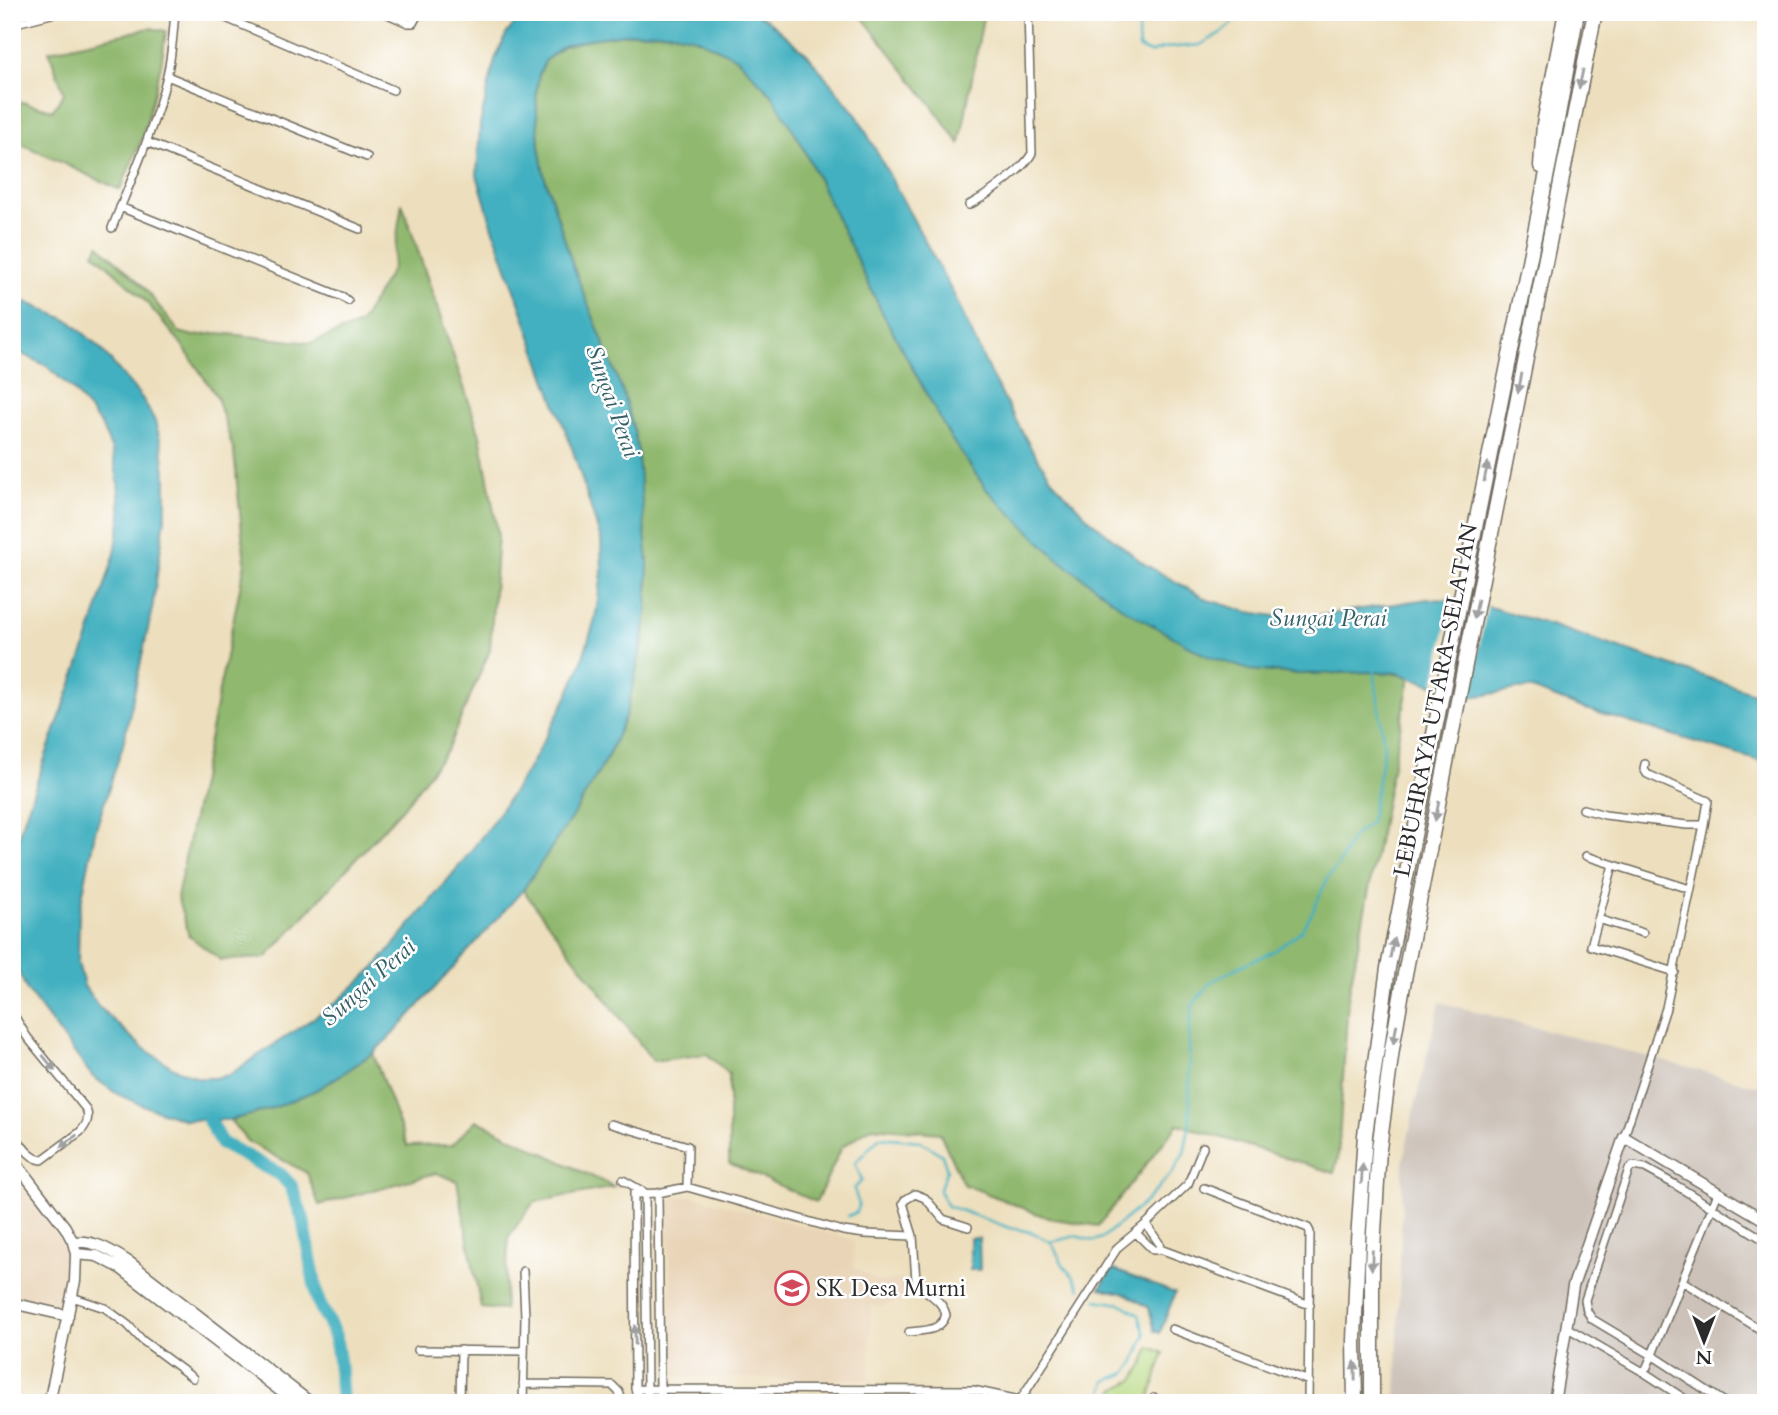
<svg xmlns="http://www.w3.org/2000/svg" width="1778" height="1415" viewBox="0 0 1778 1415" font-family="Cardo,serif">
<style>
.built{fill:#e9d4b8}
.industrial{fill:#ccc2b9}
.green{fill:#b5d880;stroke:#708256;stroke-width:2}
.forest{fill:#90b86e;stroke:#5e724c;stroke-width:2}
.water{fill:#43b0c0;stroke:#376e76;stroke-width:2}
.pier{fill:#eddfbd}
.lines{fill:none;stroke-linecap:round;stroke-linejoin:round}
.stream{stroke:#43b0c0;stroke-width:2.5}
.river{stroke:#43b0c0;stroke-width:14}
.street-casing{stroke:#6f6a5e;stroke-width:10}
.secondary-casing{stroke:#6f6a5e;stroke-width:13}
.highway-casing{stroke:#6f6a5e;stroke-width:17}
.street{stroke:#fff;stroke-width:7}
.secondary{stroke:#fff;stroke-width:10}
.highway{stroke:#fff;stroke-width:14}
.oneway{fill:#a0a0a0}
.labels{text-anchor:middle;stroke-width:5;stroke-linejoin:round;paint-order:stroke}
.street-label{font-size:23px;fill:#2b2b2b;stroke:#fff}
.poi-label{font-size:23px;fill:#2b2b2b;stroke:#fff;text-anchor:start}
.water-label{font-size:24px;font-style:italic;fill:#356067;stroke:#fff}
</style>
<rect width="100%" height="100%" fill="#fff"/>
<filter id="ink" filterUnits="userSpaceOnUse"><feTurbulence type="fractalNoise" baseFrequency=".0143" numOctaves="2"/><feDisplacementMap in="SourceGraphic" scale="14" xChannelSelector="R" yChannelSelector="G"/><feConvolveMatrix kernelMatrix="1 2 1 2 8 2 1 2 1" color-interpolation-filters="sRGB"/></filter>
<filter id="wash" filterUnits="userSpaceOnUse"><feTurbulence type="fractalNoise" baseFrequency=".00686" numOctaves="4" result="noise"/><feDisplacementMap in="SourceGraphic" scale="28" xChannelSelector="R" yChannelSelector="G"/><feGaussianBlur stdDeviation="1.57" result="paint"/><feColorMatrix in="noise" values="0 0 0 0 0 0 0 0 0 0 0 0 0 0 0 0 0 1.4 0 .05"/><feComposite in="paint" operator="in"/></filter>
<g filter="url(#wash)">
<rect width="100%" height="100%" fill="#eddfbd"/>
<!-- built -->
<path class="built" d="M12 1177 43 1213 65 1249 69 1273 63 1295 56 1305 12 1295Z
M692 1196 854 1240V1267L878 1281 902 1279 922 1295 882 1306H871L869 1380 674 1377 667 1205 674 1197Z"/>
<!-- industrial -->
<path class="industrial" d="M1440 1002 1766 1088V1403H1396L1403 1162 1414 1109Z"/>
<!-- green -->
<path class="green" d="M1150 1347 1164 1353 1148 1403H1108L1116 1389 1134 1380 1143 1365Z"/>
<!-- forest -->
<path class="forest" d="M858 12H984L960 144 930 103Z
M150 28 166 31 161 65 143 136 120 190 13 140 12 103 22 102 53 110 64 93 49 51Z
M668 32 696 38 737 58 772 95 800 141 881 310 950 437 987 490 1249 670C1266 671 1283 673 1299 674 1336 675 1374 667 1410 677L1348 998 1338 1158 1334 1173 1178 1124 1098 1226 1048 1218 963 1184 940 1133 872 1127 842 1147 816 1202 729 1163V1074L707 1054 653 1061 523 890 575 812 608 756 626 714 643 643 647 612 648 564 634 431 622 390 573 266 544 175 539 147 537 116 536 94 539 74 546 60 563 46 590 39 632 33Z
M402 203 480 435 498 534 490 650 447 750 406 804 266 958 221 960 189 936 177 897 245 563 234 452 217 397 180 342 143 298 94 253 99 245 143 286 179 332 194 336 218 333 311 343 360 324 392 269Z
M373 1053 407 1146 452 1145 476 1120 614 1187 534 1202 509 1236 504 1310 481 1308 457 1181 436 1173 319 1205 307 1173 247 1141 230 1120C287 1107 326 1086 373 1053Z"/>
<!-- water -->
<path class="water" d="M524 12H752L767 20 807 54 858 117 954 295 990 373 1031 448 1054 482 1090 520 1143 563 1208 600 1249 612 1275 616 1310 617 1427 599 1457 600 1490 607 1553 626 1766 697V763L1582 708 1532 689H1517L1486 695 1468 697 1398 673 1372 672 1300 674 1249 670 1205 655 1124 609 1058 559 987 490 950 437 881 310 800 141 772 95 737 58 696 38 668 32 632 33 590 39 563 46 546 60 539 74 536 94 539 147 544 175 573 266 622 390 634 431 637 447 648 564 647 612 635 676 626 714 608 756 575 812 523 890 398 1029 373 1053 341 1075 316 1090 279 1106 254 1114 230 1120H186L147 1107 117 1094 92 1076 27 990 13 960 12 863 19 834 45 758 87 642 115 553 121 517 118 481 112 450 101 425 73 390 47 366 12 349V296L70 321 100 348 142 398 155 421 162 447 166 480V511L152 610 123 745 95 832 79 913 78 963 84 986 99 1007 142 1047 172 1067 198 1078H214L229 1075 315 1017 338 1001 360 981 378 964 460 865 489 827 527 771 565 701 579 670 595 619 602 573 601 540 572 448 546 379 491 222 477 175 480 124 495 59 507 33Z
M970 1238H979L980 1270H970Z
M1112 1269 1175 1293 1160 1333 1155 1331 1149 1308 1126 1294 1100 1288Z"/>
<!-- pier -->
<path class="pier" d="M1452 597 1488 603 1468 700 1449 698 1433 690Z"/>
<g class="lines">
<!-- stream -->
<path class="stream" d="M1142 12 1138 36 1139 48 1150 53 1165 48 1200 45 1218 35 1232 24 1237 12
M848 1216 857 1212 859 1205 854 1189 862 1180 855 1163 880 1137 920 1141 942 1155 947 1169 939 1191 948 1206 1010 1228 1031 1232 1051 1242 1076 1236 1093 1241 1102 1238 1143 1204 1173 1172 1184 1153 1190 1123 1189 1029 1193 1004 1211 982 1240 966 1274 951 1301 931 1313 911 1328 877 1339 864 1352 837 1370 823 1384 748 1374 669
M1051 1242 1064 1266 1073 1276 1080 1289
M1096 1300 1122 1304 1139 1315 1145 1335 1134 1363 1126 1373 1106 1381 1102 1395 1097 1403"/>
<!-- river -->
<path class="river" d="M206 1102 209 1120 221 1143 281 1175 291 1186 303 1219 318 1301 335 1336 339 1360 342 1403"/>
</g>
</g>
<g filter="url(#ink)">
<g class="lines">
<!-- street casing -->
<g class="street-casing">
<path id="street" d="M212 12 393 90
M383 12 408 23H413L419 12
M12 24 59 12
M167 76 367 157
M147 142 360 229
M969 205C988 195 1001 185 1017 171 1023 165 1028 161 1032 153L1028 12
M120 207 343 297 348 301
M112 228C132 178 154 129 167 76 172 55 173 34 175 12
M1583 809 1605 815 1687 825H1704
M1586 856 1690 889
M1613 865 1591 946 1675 972
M1598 919 1643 933
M12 1012 27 1037 86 1109C90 1118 87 1125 80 1132L42 1160C28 1158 21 1143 12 1132
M611 1124 688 1146 687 1187
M1624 1137 1666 1008 1704 825 1708 801 1647 774 1644 769 1645 764
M623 1180 644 1192
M1204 1188 1308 1228 1310 1232 1308 1403
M645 1193 647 1389 649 1403
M658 1193 660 1389 664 1403
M1146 1224 1159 1243 1160 1249
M1136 1233 1153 1250 1160 1249 1310 1305
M523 1271 525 1317 523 1403
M1682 1281 1766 1333
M72 1297 105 1308 128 1325 142 1340 193 1378
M1566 1327 1645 1373 1691 1403
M1172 1329 1309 1381
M909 1332C924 1330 940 1332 946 1315 942 1298 925 1294 916 1281L913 1236 903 1203 905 1200 915 1194 925 1198 943 1219 968 1227
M418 1350 524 1351
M1647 1367 1718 1193
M523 1384 612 1385 619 1392 623 1403
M635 1389 973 1390 1034 1403
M1154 1398 1166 1403
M1021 1399 1118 1247 1146 1224 1188 1184 1203 1147
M460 1403 461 1350
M639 1403 635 1389 634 1194 658 1193 687 1187 843 1231 865 1234 913 1236
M1726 1403 1652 1355 1592 1319 1587 1311 1585 1300 1629 1169 1633 1166 1645 1168 1674 1184 1766 1241"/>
</g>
<!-- secondary casing -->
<g class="secondary-casing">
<path id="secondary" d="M12 1158 65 1227 73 1242 76 1254 75 1281 49 1403
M73 1242C95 1240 110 1250 129 1262L311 1403
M76 1254 97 1256 119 1267 296 1403
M12 1303 68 1316
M1554 1403 1573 1286 1624 1137 1766 1221"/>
</g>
<!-- highway casing -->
<g class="highway-casing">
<path id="highway" d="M1541 166 1544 124 1566 12
M1355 1403 1354 1340 1358 1241 1365 1135 1388 968 1461 597 1550 158 1577 12
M1372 1403V1265L1379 1149 1392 1049 1405 974 1470 639 1595 12"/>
</g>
<!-- street -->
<use href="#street" class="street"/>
<!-- secondary -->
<use href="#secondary" class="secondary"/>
<!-- highway -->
<use href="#highway" class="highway"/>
</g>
<!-- one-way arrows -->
<defs><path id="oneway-solid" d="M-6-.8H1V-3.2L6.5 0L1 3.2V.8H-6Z" transform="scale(1.75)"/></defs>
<g class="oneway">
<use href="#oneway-solid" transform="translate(1581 79) rotate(102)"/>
<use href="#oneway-solid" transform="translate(1520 383) rotate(101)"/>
<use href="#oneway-solid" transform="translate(1486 472) rotate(-78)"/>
<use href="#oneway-solid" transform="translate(1476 609) rotate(101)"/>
<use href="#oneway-solid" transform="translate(1437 811) rotate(101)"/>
<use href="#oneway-solid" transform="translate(1392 948) rotate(-79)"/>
<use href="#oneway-solid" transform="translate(1395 1034) rotate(100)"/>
<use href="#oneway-solid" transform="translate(49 1063) rotate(51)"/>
<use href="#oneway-solid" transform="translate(69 1141) rotate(142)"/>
<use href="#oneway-solid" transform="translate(1362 1174) rotate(-86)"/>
<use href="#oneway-solid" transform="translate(1372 1260) rotate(92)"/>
<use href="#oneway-solid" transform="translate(635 1335) rotate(-91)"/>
<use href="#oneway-solid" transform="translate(1355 1371) rotate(-91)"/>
</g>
</g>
<!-- icons -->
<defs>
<g id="school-ring" transform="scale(1.75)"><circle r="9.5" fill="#fff" stroke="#d1495b" stroke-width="1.5"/><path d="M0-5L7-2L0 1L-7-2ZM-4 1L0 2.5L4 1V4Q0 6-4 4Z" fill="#d1495b"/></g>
</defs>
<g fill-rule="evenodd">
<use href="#school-ring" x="792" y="1288"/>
</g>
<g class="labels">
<!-- street labels -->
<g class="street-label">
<text transform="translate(1435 700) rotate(-79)" y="8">LEBUHRAYA UTARA–SELATAN</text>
</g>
<!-- poi labels -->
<g class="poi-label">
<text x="816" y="1296">SK Desa Murni</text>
</g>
<!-- water labels -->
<g class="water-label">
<text transform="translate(613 401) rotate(70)" y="8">Sungai Perai</text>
<text x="1328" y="626">Sungai Perai</text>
<text transform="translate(368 982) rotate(-42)" y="8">Sungai Perai</text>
</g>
</g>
<!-- margin -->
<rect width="1778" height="1415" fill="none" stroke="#fff" stroke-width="42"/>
<!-- north arrow -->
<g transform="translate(1704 1341) rotate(180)" stroke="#ffffff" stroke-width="5" paint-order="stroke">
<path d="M0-5L12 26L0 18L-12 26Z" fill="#2b2b2b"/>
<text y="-10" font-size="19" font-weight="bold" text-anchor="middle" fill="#2b2b2b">N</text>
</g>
</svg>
